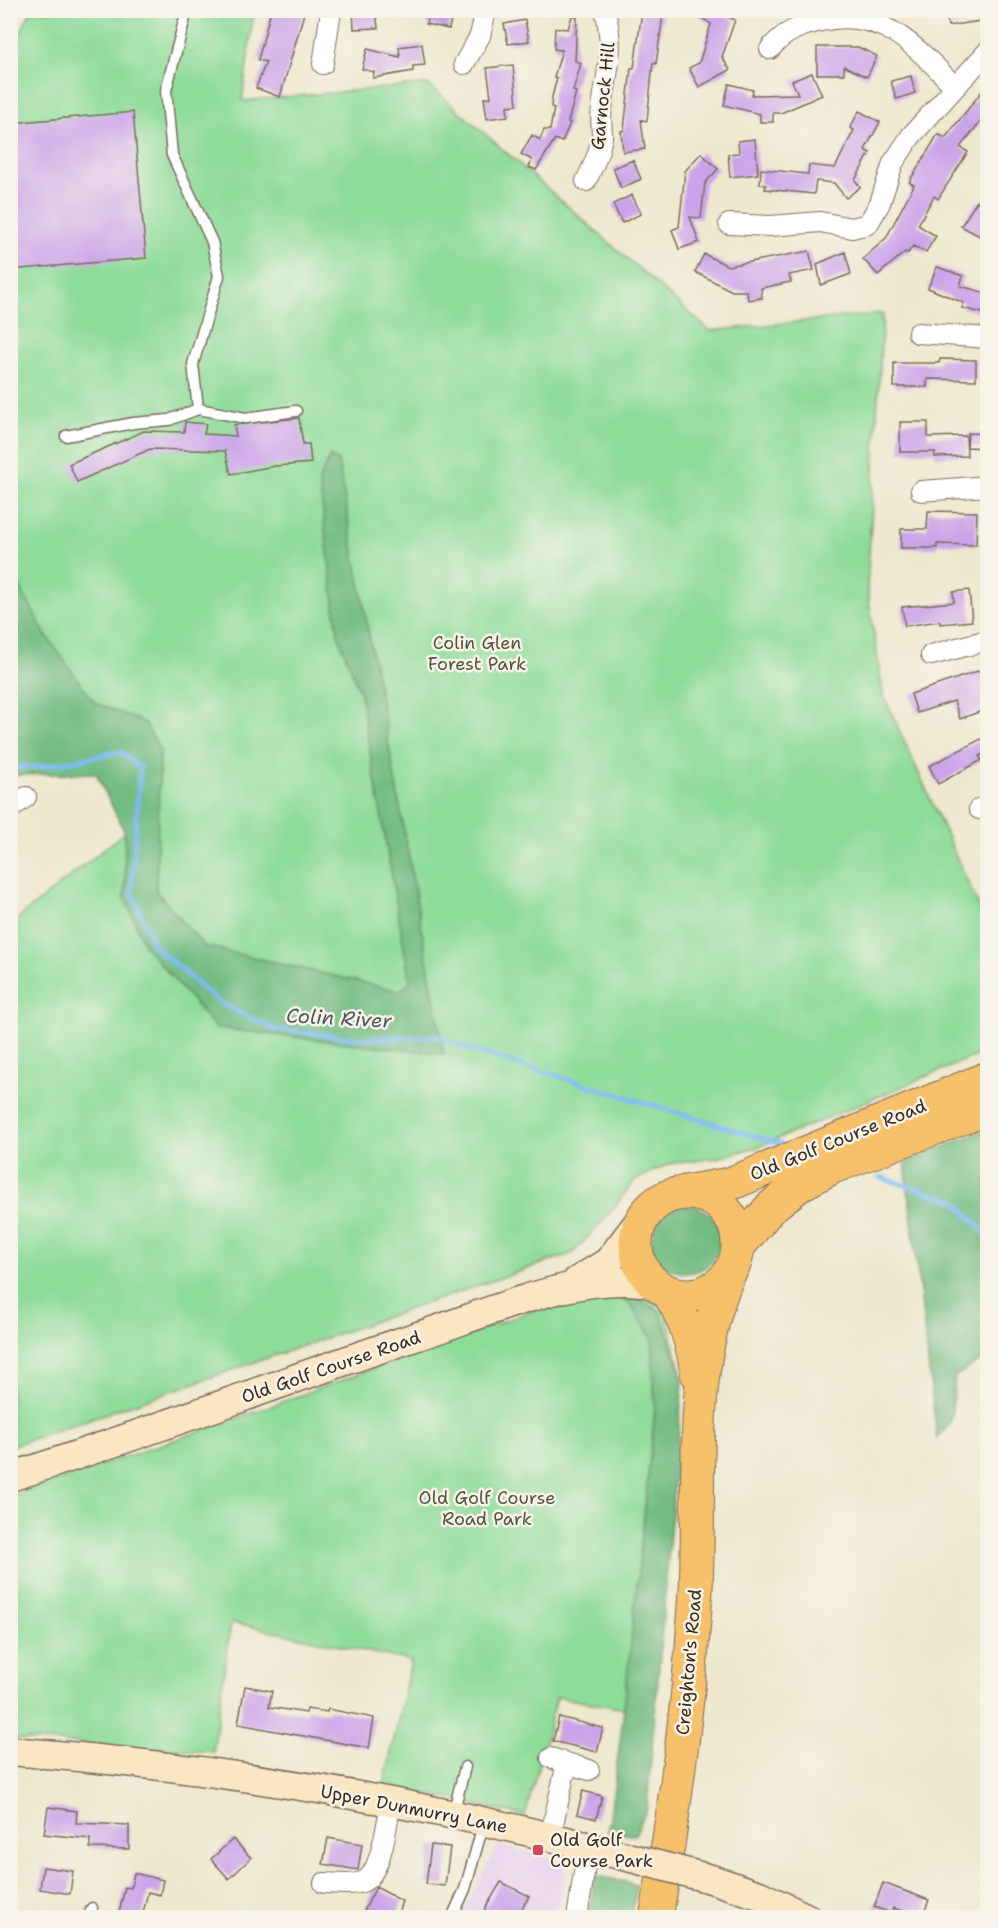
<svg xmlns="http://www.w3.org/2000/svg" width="998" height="1928" viewBox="0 0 998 1928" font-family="'Shantell Sans',sans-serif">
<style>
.built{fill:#e7d2ef}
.green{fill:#8edc9a;stroke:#64835c;stroke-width:1.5}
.forest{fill:#72bc82;stroke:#567350;stroke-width:1.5}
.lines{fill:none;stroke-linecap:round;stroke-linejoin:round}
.stream{stroke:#7ebbf1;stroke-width:5}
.building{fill:#cba3e9}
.lane-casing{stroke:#7a6c5c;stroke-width:13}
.street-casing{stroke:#7a6c5c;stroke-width:22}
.secondary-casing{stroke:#7a6c5c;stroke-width:31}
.highway-casing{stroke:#7a6c5c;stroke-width:35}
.lane{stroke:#fff;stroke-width:10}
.street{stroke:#fff;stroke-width:20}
.secondary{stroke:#fbe6c4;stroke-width:28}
.highway{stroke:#f6c16b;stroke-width:33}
.secondary-bridge-casing{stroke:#7a6c5c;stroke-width:31;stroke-linecap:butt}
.secondary-bridge{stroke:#fbe6c4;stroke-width:28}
.poi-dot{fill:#d1495b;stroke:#f7f3e8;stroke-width:2}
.labels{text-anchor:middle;stroke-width:5;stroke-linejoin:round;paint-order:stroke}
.street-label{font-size:18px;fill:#3b2a1e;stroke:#f7f3e8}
.park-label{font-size:18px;fill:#50563d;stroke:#f7f3e8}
.poi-label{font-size:18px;fill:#3b2a1e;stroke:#f7f3e8;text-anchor:start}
.water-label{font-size:20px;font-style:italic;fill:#4f565d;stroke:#f7f3e8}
</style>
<rect width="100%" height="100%" fill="#f7f3e8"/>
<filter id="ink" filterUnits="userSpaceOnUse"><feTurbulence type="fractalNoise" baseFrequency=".0167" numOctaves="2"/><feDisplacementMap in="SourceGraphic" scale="12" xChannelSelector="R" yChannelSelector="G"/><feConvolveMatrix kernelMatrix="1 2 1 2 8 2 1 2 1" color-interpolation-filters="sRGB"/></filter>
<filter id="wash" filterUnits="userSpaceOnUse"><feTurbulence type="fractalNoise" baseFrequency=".008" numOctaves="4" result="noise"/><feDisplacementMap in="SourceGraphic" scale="24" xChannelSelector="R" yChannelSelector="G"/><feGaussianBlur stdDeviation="1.35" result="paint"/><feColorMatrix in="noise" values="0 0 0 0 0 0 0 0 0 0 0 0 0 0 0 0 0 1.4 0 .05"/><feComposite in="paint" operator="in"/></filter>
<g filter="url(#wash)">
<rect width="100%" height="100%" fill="#eee8ce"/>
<!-- built -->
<path class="built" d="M498 1845 566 1862 558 1917 460 1918Z"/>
<!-- green -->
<path class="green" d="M31 11H254L242 101 428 84 710 331 883 313 867 588 883 694 987 925V1051L758 1147 716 1158 669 1164 635 1180 609 1214 573 1253 11 1446V924L125 832 96 773 11 775V51Z
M628 1287 665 1307 683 1380 624 1709 557 1697 525 1816 384 1785 411 1661 231 1622 213 1752 11 1739 10 1496 210 1428 581 1293Z"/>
<!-- forest -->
<path class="forest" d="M330 456 338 461 444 1054 216 1028 145 946 125 898V833L96 773 11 775V579L19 585 46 635 94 702 145 723 160 751 156 891 204 946 399 991 410 982 360 693 338 635 319 480Z
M987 1129V1357L955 1376 951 1423 937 1439 905 1162Z
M652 1239a34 34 0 1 1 68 0a34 34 0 1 1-68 0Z
M626 1292 660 1311 683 1380 647 1808 635 1835 608 1833 624 1709 655 1408 652 1338 630 1304 614 1295Z
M595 1875 637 1885 631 1917H588Z"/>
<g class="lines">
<!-- stream -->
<path class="stream" d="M10 767H37L121 752 140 768 131 891 154 946 220 1003 274 1029 362 1039 436 1036 472 1050 781 1144
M880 1177 955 1201 988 1236"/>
</g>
<g id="blocks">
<!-- building -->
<path class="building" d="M271 10H305L280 97 256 88 266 62 258 60Z
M353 10H376L378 28 354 29Z
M430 10H453L449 29 426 24Z
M690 10H712L735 20 722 57 730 70 699 87 689 68 699 63 711 24Z
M946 10H987V20L948 26Z
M642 11 663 15 656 64 653 63 647 121 641 120 645 149 623 152 621 131 624 130 631 68H634Z
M572 16 577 17 575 61 581 63 573 91 576 92 568 122 570 123 562 142 555 139 536 170 529 167 532 160 521 154 532 135 540 140 544 130H550L554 108 551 107 552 97 557 78 554 77 562 50 554 49 555 28 568 29Z
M525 20 529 41 508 44 504 24Z
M422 44 425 65 413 66V71L373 78 374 72 362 69 367 49 400 57 399 47Z
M817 47H858L877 56 867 77 844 66V74H817Z
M513 65 517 105 507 106 508 116 487 119 484 98 491 97 487 68Z
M812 73 822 95 781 113H773V122H760V114L724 105 729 84 753 90 752 95 798 94 792 81Z
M911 76 915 93 896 99 891 81Z
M987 85V114L960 147 968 152 938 199 934 196 918 225 936 236 926 252 913 246 908 253 905 252 878 275 863 259 886 238 914 185 909 182 938 134 945 138Z
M859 111 880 122 865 150 870 153 855 180 860 187 846 198 834 183 816 181 814 194 765 189 766 185 760 184 761 169 808 174 809 165 835 168 854 130 850 128Z
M133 112 146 258 10 270V123Z
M755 139 758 174 730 177 728 154 739 153 738 141Z
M701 153 718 169 705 183 701 218 690 217 699 242 679 249 672 230 679 227 685 171Z
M633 160 641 179 621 188 613 168Z
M632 195 641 214 622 223 613 204Z
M977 201 987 207V240L961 226Z
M809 251 814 270 789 275 791 282 761 288 762 298 748 300 747 291H732L695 272 704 254 728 266Z
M845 252 851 274 821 285 817 264Z
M937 267 963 276 960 286 987 293V314L962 308 964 303 928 288Z
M940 359 976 360V380L927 379V387H894V363H939Z
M299 418 303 444H309L311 463 275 466 231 474 225 451 150 449 77 482 69 464 144 431 184 432 185 422 206 424 204 434 236 436 234 425Z
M900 422H928V437L966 436 967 456 935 457V452H900Z
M968 433 987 434V448L967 447Z
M928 511 977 512 976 545 937 544V548H901V529H927Z
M969 590 972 621 940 624V621L905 626 902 607 954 602 953 592Z
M987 668V709L960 719 954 701 917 713 911 694Z
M983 738 987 752 979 756 982 760 938 784 929 766Z
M245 1686 272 1691 269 1707 306 1713 307 1709 327 1712 328 1709 374 1718 369 1748 238 1724Z
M559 1717 603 1728 597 1752 553 1741Z
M583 1791 602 1796 596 1819 577 1814Z
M48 1807 77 1811 76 1823 129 1825V1849L90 1848V1839L44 1834Z
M328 1838 362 1844 358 1870 323 1864Z
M233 1839 251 1858 229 1879 211 1859Z
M431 1845 450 1847 445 1886 426 1884Z
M43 1867 73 1871 70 1894 40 1889Z
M134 1873 163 1880 160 1895 148 1892 142 1917H118L125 1887 131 1888Z
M501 1882 529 1896 517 1917H480Z
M883 1883 929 1900 922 1917 893 1908 891 1913 874 1907Z
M376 1887 402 1901 397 1917H361Z"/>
</g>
</g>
<g filter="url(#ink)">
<use href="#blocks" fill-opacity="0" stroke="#7a6c5c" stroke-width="1.5"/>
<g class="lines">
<!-- lane casing -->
<g class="lane-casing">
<path id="lane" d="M187 10 166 90 172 155 212 242 219 276 193 364 198 409
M66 436 133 423 169 420 198 409 246 418 296 411
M453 1814 465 1767
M88 1918 92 1908
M452 1918 465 1889 484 1822"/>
</g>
<!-- street casing -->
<g class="street-casing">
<path id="street" d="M770 49C784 32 799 26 821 21 880 7 916 46 954 86
M323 64 331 10
M464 64 480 36 486 10
M586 181C593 167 600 152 602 136 602 127 600 118 602 108 607 69 615 51 605 10
M729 224 770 226 820 222 852 228 868 224 880 203 893 163 911 136 988 51
M918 333 988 338
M921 491 988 486
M931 655 988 640
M10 809 26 797
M979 809 988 805
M551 1758 589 1770
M550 1837 567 1763
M324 1883C336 1883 351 1886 362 1882 382 1875 387 1822 391 1801
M577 1918 588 1847"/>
</g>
<!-- secondary casing -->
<g class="secondary-casing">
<path id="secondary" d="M577 1281 608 1262 644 1215
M10 1477C147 1434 280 1382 415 1337 484 1315 585 1267 656 1285
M10 1751C216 1767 421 1801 620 1855
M711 1879 759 1895 807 1918"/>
</g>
<!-- highway casing -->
<g class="highway-casing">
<path id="highway" d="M685 1192 730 1184 988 1078
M636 1244a51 51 0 1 1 102 0a51 51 0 1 1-102 0Z
M738 1247 771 1207 801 1184 833 1167 988 1108
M668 1292C684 1316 693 1343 697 1373
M656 1918C674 1815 688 1711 695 1607 703 1495 684 1377 730 1271"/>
</g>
<!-- lane -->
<use href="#lane" class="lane"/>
<!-- street -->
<use href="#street" class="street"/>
<!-- secondary -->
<use href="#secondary" class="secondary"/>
<!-- highway -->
<use href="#highway" class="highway"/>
<!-- secondary-bridge casing -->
<g class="secondary-bridge-casing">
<path id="secondary-bridge" d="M620 1855 711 1879"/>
</g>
<!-- secondary-bridge -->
<use href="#secondary-bridge" class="secondary-bridge"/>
</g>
</g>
<!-- markers -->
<rect class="poi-dot" x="532" y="1844" width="12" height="12" rx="3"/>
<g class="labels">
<!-- street labels -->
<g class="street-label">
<text transform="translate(603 96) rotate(-84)" y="6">Garnock Hill</text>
<text transform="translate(838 1140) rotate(-22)" y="6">Old Golf Course Road</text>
<text transform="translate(331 1367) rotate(-19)" y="6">Old Golf Course Road</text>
<text transform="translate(689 1662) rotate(-85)" y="6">Creighton's Road</text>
<text transform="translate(414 1809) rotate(11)" y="6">Upper Dunmurry Lane</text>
</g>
<!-- park labels -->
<g class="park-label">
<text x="477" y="649">Colin Glen<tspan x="477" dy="21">Forest Park</tspan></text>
<text x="487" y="1504">Old Golf Course<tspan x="487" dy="21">Road Park</tspan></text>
</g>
<!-- poi labels -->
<g class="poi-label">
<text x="550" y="1846">Old Golf<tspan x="550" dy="21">Course Park</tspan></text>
</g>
<!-- water labels -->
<g class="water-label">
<text transform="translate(339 1018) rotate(3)" y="7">Colin River</text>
</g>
</g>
<!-- margin -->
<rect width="998" height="1928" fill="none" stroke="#f7f3e8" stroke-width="36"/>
</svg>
